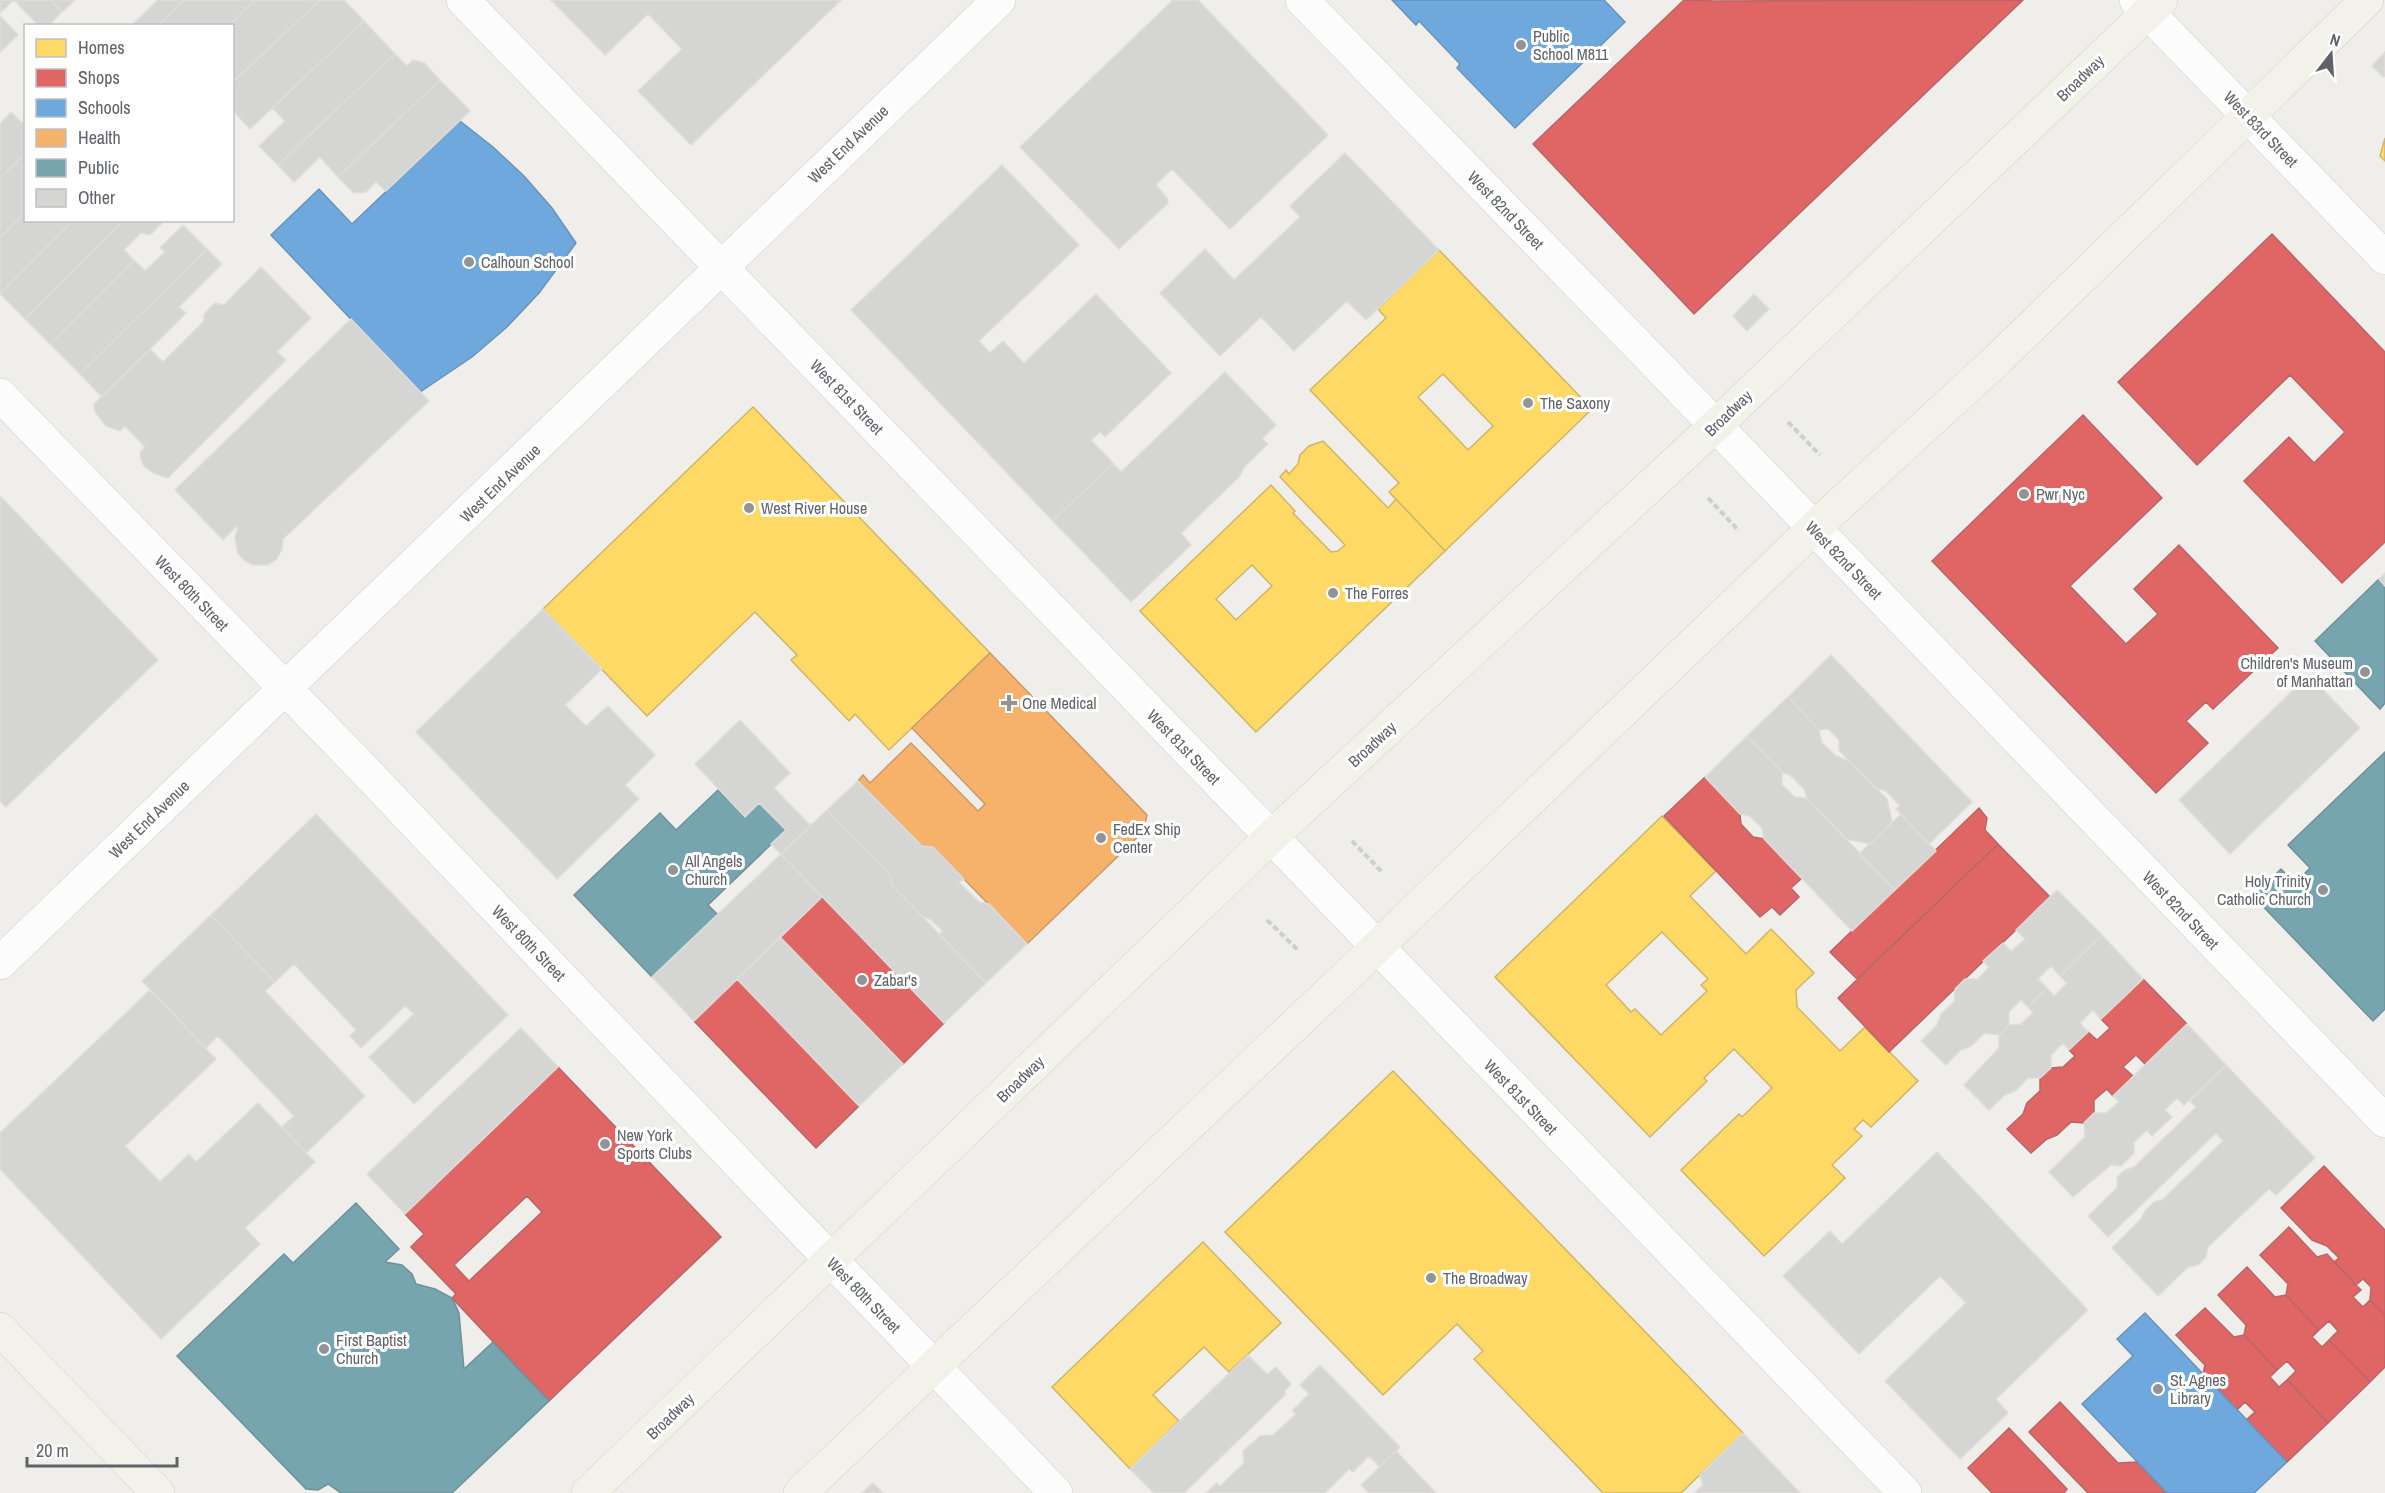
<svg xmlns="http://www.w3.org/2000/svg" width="2385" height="1493" viewBox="0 0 2385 1493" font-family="'Archivo Narrow',sans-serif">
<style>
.homes{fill:#ffd966;stroke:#cfb567;stroke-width:1.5;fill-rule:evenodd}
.shops{fill:#e06666;stroke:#b96567;stroke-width:1.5;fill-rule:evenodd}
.schools{fill:#6fa8dc;stroke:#6a93b9;stroke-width:1.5}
.health{fill:#f6b26b;stroke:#c99a6a;stroke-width:1.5}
.public{fill:#76a5af;stroke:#6f919a;stroke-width:1.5}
.building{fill:#d5d5d3;stroke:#deddd9;stroke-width:1.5}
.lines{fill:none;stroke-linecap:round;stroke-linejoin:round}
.minor-casing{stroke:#cbcccc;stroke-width:34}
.major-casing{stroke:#d6d0b9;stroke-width:34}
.path{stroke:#cbcfcd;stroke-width:4;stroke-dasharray:6 3;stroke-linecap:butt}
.minor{stroke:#fdfcfc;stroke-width:33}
.major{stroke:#f3f2ea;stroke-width:33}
.poi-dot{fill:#919396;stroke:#fff;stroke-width:2}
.labels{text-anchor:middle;stroke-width:6;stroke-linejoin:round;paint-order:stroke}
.poi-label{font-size:16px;fill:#5f6268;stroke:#fff;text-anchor:start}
.street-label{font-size:16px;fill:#5f6268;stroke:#fff}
</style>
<rect width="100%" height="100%" fill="#efeeea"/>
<!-- homes -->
<path class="homes" d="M2385 138V161L2380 156Z
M1439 250 1592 409 1445 551 1389 492 1399 483 1310 390 1386 318 1378 309ZM1443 374 1493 426 1468 450 1418 397Z
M753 407 990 653 889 750 855 714 849 721 791 660 797 655 755 612 647 716 543 609Z
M1323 441 1388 508 1396 499 1445 551 1256 732 1140 611 1271 485 1295 511 1293 513 1331 552 1338 551 1345 545 1280 477 1286 470 1289 474 1298 464 1300 455 1309 446ZM1252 565 1272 586 1236 620 1216 599Z
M1662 816 1716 871 1690 896 1746 954 1771 929 1814 973 1796 990 1797 1007 1840 1051 1865 1027 1918 1081 1871 1127 1863 1120 1854 1129 1862 1136 1832 1165 1845 1178 1764 1256 1681 1170 1739 1114 1742 1117 1772 1088 1734 1049 1704 1078 1707 1081 1650 1137 1495 977ZM1662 932 1708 979 1701 985 1707 991 1661 1035 1635 1009 1631 1012 1606 985Z
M1393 1071 1743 1433 1681 1493H1603L1474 1359 1483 1351 1457 1324 1383 1395 1225 1232Z
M1203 1242 1281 1323 1229 1372 1204 1347 1153 1395 1179 1421 1130 1469 1052 1387Z"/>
<!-- shops -->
<path class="shops" d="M1684 0 1715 1 2023 0 1694 314 1533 144Z
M2272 234 2385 352V542L2342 583 2244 481 2289 437 2314 463 2345 432 2290 375 2197 465 2118 382Z
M2083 415 2162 498 2070 586 2126 644 2158 614 2134 589 2179 545 2278 648 2213 709 2206 702 2186 721 2208 743 2156 793 1932 561Z
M1705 777 1740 814 1741 824 1753 837 1764 839 1802 878 1791 888 1799 897 1780 915 1772 907 1760 917 1664 816Z
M1979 808 1987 818 1985 830 1998 844 1857 979 1830 952Z
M1998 844 2050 897 1889 1052 1838 998Z
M822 897 944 1023 903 1064 780 937Z
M737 979 859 1106 816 1148 694 1021Z
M2143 979 2187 1024 2146 1065 2136 1055 2123 1067 2133 1076 2113 1096 2107 1089 2094 1100V1113L2084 1123 2071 1122 2057 1135 2047 1139 2031 1153 2007 1129 2023 1114 2027 1103 2040 1091V1078L2051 1068 2063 1067 2075 1056 2069 1050 2088 1032 2097 1040 2110 1028 2101 1019Z
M558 1067 721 1237 549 1401 452 1298 456 1294 411 1247 424 1234 405 1214ZM527 1196 542 1212 469 1281 454 1265Z
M2324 1166 2385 1230V1315L2370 1300 2371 1287 2363 1279 2356 1285 2334 1262 2339 1258 2327 1246 2312 1240 2281 1208Z
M2289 1227 2317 1257 2327 1254 2356 1285 2361 1290 2353 1297 2363 1307 2370 1300 2385 1315V1367L2370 1382 2329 1340 2338 1331 2329 1321 2319 1330 2286 1295 2288 1284 2260 1255Z
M2247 1267 2275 1297 2286 1295 2319 1330 2312 1337 2322 1347 2329 1340 2370 1382 2328 1423 2287 1380 2296 1371 2287 1361 2277 1370 2244 1335 2246 1325 2218 1295Z
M2205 1308 2234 1337 2244 1335 2277 1370 2270 1377 2279 1387 2287 1380 2328 1423 2287 1462 2246 1420 2255 1412 2245 1402 2237 1410 2203 1374 2205 1365 2176 1335Z
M2060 1402 2118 1463 2137 1462 2167 1493H2088L2029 1432Z
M2009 1428 2067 1489 2064 1493H1992L1968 1468Z"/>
<!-- schools -->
<path class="schools" d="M1392 0H1604L1625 22 1515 128 1457 68 1460 64 1419 21 1416 25Z
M460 121 493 147 524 176 552 208 576 243 539 293 507 327 472 357 420 392 271 235 319 189 352 224Z
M2145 1313 2287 1462 2254 1493H2167L2082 1404 2133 1356 2117 1339Z"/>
<!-- health -->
<path class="health" d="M990 653 1147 815 1143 832 1027 944 933 847 922 846 858 781 863 775 870 783 911 743 978 811 985 804 912 728Z"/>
<!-- public -->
<path class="public" d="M2379 579 2385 586V703L2380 709 2315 641Z
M2385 752V1009L2373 1021 2253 896 2281 869 2295 883 2310 868 2288 845Z
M718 790 745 817 759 803 786 830 708 905 718 915 652 977 574 895 660 813 676 830Z
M356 1203 399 1249 385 1262 402 1265 412 1274 416 1284 435 1289 452 1298 455 1304 459 1313 464 1369 493 1342 549 1401 452 1493H341L328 1484 318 1490 306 1489 177 1356 284 1254 293 1263Z"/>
<!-- building -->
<path class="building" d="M0 0H50L62 12 48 26H39L14 0 0 13Z
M50 0H75L62 12Z
M158 0H184L158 26H131Z
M184 0H255L228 26H158Z
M255 0H320L232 83V26H228Z
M320 0H344L364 21 250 129 232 110V83Z
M551 0H841L691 145 638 91 682 49 648 14 605 55Z
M1173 0H1198L1328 135 1230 229 1172 169 1156 185 1167 198 1168 203 1119 249 1020 147Z
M0 16 18 35 0 52Z
M364 21 395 54 278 165 259 146 285 121 272 108Z
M2385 52V76L2383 77 2372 66Z
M395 54 407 66 413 60 424 63 440 80 338 177 320 157 294 182 278 165Z
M440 80 470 111 386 191 376 182 366 192 354 193 338 177Z
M11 112 22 123 26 119V153L0 178V124Z
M26 153V212L0 238V178Z
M1345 153 1439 250 1366 320 1347 301 1294 351 1261 317 1220 356 1160 293 1205 249 1234 280 1300 217 1290 206Z
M1002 165 1079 245 979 341 990 353 1003 341 1024 363 1096 294 1171 373 1105 437 1100 432 1091 440 1113 463 1053 521 851 310Z
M26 212V220H74L0 294V238Z
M74 220H124L25 319 0 294Z
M124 220H165L150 235 141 233 124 250 134 260 50 344 25 319Z
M183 225 207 249 80 374 50 344 134 260 145 271 165 252 160 248Z
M207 249 222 264 179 307 186 313 102 397 80 374Z
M261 267 311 318 277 352 286 360 168 478 153 473 144 466 141 459 140 452 145 447 125 426 120 431 106 426 95 412 94 404 150 349 163 362 204 321V314L215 303 224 305Z
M1754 294 1769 309 1747 331 1733 316Z
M351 319 429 401 283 539 282 549 276 560 267 565H253L245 561 238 554 235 537 238 528 237 526 223 540 175 490Z
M1225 372 1276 425 1262 439 1268 444 1245 466 1239 477 1181 533 1191 545 1131 602 1053 521 1113 463 1121 472Z
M0 496 158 660 6 807 0 801Z
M2385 573V586L2379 579Z
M543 609 602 669 565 705 586 726 608 706 655 755 625 785 639 799 557 879 416 732Z
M1831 655 1972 802 1929 844 1896 809 1900 806 1886 791 1875 788 1849 761 1839 750V740L1828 729 1819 730 1788 697Z
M2309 675 2360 728 2230 854 2179 800Z
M1788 697 1819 730 1822 743 1836 756 1849 761 1887 799 1892 822 1870 844 1845 839 1807 798 1804 789 1790 775 1782 772 1747 736Z
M740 720 790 773 774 788 811 826 781 854 771 844 786 830 759 803 745 817 695 764Z
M1747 736 1782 772V785L1795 797 1807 798 1895 890 1852 931 1764 839 1762 828 1750 816 1740 814 1705 777Z
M858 781 922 846 933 847 964 879 959 882 979 902 989 904 1027 944 986 983 939 934 943 931 930 919 923 917 892 885 891 876 827 810Z
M827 810 891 876 892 885 986 983 944 1023 781 854Z
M316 814 508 1015 414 1104 369 1057 414 1014 405 1006 361 1048 350 1036 356 1030 294 964 275 982 211 915Z
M1901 814 1936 851 1895 890 1859 854Z
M781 854 822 897 694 1021 652 977Z
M2057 890 2102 935 2060 976 2051 966 2038 979 2047 988 2028 1007 2021 1000 2009 1012V1025L1999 1035 1985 1033 1971 1046 1961 1050 1946 1065 1921 1041 1937 1025 1941 1014 1954 1002 1955 989 1965 979H1978L1989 967 1983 961 2003 943 2011 951 2025 939 2016 930Z
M211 915 275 982 265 991 365 1096 306 1153 282 1127 294 1116 218 1036 206 1048 142 981Z
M2102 935 2143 979 2101 1019 2093 1010 2080 1023 2088 1032 2069 1050 2063 1043 2051 1055V1068L2040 1078H2028L2015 1091 2005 1095 1989 1110 1964 1085 1999 1048V1035L2009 1025 2021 1024 2033 1013 2028 1007 2047 988 2054 996 2067 983 2060 976Z
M780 937 903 1064 859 1106 737 979Z
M150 990 216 1059 125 1146 160 1182 189 1154 196 1162 258 1103 315 1162 245 1228 260 1244 161 1339 0 1169V1133Z
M2187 1024 2226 1065 2184 1105 2177 1098 2165 1110 2172 1117 2152 1136 2147 1130 2134 1142V1153L2121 1166 2111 1165 2073 1197 2049 1172 2085 1137 2084 1123 2094 1113H2106L2119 1102 2113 1096Z
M521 1028 558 1067 405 1214 367 1174Z
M2226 1065 2315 1158 2276 1195 2269 1189 2208 1247 2206 1257 2198 1265 2188 1267 2158 1296 2112 1248 2141 1219 2145 1211 2154 1202 2162 1200 2223 1141 2216 1133 2108 1237 2088 1216 2117 1188V1177L2125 1170 2134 1167 2196 1107 2190 1101Z
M1937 1152 2088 1310 1996 1399 2008 1413 1960 1459 1885 1381 1966 1303 1940 1276 1859 1354 1783 1276 1830 1231 1842 1244Z
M1248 1355 1267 1374 1276 1367 1291 1384 1284 1392 1286 1394 1184 1493H1154L1130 1469Z
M1320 1365 1400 1447 1380 1467 1369 1456 1353 1472 1349 1469 1325 1493H1206L1217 1483 1220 1486 1244 1463 1243 1451 1260 1436 1273 1435 1296 1414 1292 1411 1309 1394 1300 1385Z
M1743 1433 1800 1493H1694L1703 1485 1700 1475Z
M1396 1451 1435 1492 1434 1493H1369L1361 1485Z
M873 1483 883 1493H862Z"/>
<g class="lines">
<!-- minor casing -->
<g class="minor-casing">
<path id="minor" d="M463 0 1905 1493
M1302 0 1664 372 2385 1121
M2136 0 2385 258
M0 395 352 757 781 1208 1056 1493
M0 963 999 0"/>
</g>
<!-- major casing -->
<g class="major-casing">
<path id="major" d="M0 1329 158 1493
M588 1493 1271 837 1715 426 2161 0
M800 1493 1335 987 1814 528 1996 361 2367 0"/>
</g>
<!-- path -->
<path class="path" d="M1788 422 1820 455
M1708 498 1739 531
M1352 841 1382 872
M1267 920 1299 951"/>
<!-- minor -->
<use href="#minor" class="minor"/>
<!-- major -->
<use href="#major" class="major"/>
</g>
<!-- markers -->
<g class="poi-dot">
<circle cx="1521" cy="45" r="6"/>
<circle cx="469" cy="262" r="6"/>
<circle cx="1528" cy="403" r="6"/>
<circle cx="2024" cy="494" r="6"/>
<circle cx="749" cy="508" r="6"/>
<circle cx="1333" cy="593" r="6"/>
<circle cx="2365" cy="672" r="6"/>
<path d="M1006 694h6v6h6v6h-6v6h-6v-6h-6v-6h6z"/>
<circle cx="1101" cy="838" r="6"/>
<circle cx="673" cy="870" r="6"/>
<circle cx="2323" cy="890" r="6"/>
<circle cx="862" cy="980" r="6"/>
<circle cx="605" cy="1144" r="6"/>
<circle cx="1431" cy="1278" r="6"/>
<circle cx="324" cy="1349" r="6"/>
<circle cx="2158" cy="1389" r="6"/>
</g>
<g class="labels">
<!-- poi labels -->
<g class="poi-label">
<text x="1533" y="42">Public<tspan x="1533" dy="18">School M811</tspan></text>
<text x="481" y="268">Calhoun School</text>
<text x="1540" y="409">The Saxony</text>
<text x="2036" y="500">Pwr Nyc</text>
<text x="761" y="514">West River House</text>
<text x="1345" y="599">The Forres</text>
<text x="2353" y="669" text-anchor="end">Children's Museum<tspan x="2353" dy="18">of Manhattan</tspan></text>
<text x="1022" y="709">One Medical</text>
<text x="1113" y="835">FedEx Ship<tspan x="1113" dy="18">Center</tspan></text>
<text x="685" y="867">All Angels<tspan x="685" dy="18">Church</tspan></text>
<text x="2311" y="887" text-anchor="end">Holy Trinity<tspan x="2311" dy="18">Catholic Church</tspan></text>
<text x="874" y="986">Zabar's</text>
<text x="617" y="1141">New York<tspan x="617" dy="18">Sports Clubs</tspan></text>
<text x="1443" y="1284">The Broadway</text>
<text x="336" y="1346">First Baptist<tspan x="336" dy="18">Church</tspan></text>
<text x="2170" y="1386">St. Agnes<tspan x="2170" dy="18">Library</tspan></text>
</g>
<!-- street labels -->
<g class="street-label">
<text transform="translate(2080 78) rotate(-44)" y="6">Broadway</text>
<text transform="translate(2261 129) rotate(46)" y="6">West 83rd Street</text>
<text transform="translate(848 144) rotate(-44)" y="6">West End Avenue</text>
<text transform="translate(1506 210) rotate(46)" y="6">West 82nd Street</text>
<text transform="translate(847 397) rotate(46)" y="6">West 81st Street</text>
<text transform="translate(1728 413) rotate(-44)" y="6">Broadway</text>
<text transform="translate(500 483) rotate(-44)" y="6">West End Avenue</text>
<text transform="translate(1844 560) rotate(46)" y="6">West 82nd Street</text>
<text transform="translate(192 593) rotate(46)" y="6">West 80th Street</text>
<text transform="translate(1372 744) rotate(-43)" y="6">Broadway</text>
<text transform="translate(1184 747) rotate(46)" y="6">West 81st Street</text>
<text transform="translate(149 819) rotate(-44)" y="6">West End Avenue</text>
<text transform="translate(2181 910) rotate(46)" y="6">West 82nd Street</text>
<text transform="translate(529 943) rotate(46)" y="6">West 80th Street</text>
<text transform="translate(1020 1079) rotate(-44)" y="6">Broadway</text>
<text transform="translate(1521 1097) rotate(46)" y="6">West 81st Street</text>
<text transform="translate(864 1295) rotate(46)" y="6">West 80th Street</text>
<text transform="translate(670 1416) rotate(-44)" y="6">Broadway</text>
</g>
</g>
<!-- legend -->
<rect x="24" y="24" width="210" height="198" fill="#ffffff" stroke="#bfc0c3" stroke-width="1.5"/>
<rect x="36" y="39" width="30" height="18" fill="#ffd966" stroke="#bfc0c3" stroke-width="1.5"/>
<text x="78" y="54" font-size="18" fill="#5f6268">Homes</text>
<rect x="36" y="69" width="30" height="18" fill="#e06666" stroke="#bfc0c3" stroke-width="1.5"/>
<text x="78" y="84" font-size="18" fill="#5f6268">Shops</text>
<rect x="36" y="99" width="30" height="18" fill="#6fa8dc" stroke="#bfc0c3" stroke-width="1.5"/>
<text x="78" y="114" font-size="18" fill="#5f6268">Schools</text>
<rect x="36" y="129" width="30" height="18" fill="#f6b26b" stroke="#bfc0c3" stroke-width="1.5"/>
<text x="78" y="144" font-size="18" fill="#5f6268">Health</text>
<rect x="36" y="159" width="30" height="18" fill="#76a5af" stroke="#bfc0c3" stroke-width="1.5"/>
<text x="78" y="174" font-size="18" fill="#5f6268">Public</text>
<rect x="36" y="189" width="30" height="18" fill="#d5d5d3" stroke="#bfc0c3" stroke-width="1.5"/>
<text x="78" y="204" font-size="18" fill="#5f6268">Other</text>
<!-- north arrow -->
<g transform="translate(2331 54) rotate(17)" stroke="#ffffff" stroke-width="4.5" paint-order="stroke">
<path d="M0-4.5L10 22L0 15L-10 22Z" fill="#5f6268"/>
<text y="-9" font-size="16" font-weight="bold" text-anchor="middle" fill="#5f6268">N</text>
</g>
<!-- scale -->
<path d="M27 1457v9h150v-9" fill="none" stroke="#5f6268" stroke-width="3"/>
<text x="36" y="1457" font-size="18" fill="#5f6268" stroke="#ffffff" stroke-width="4.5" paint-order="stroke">20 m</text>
</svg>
